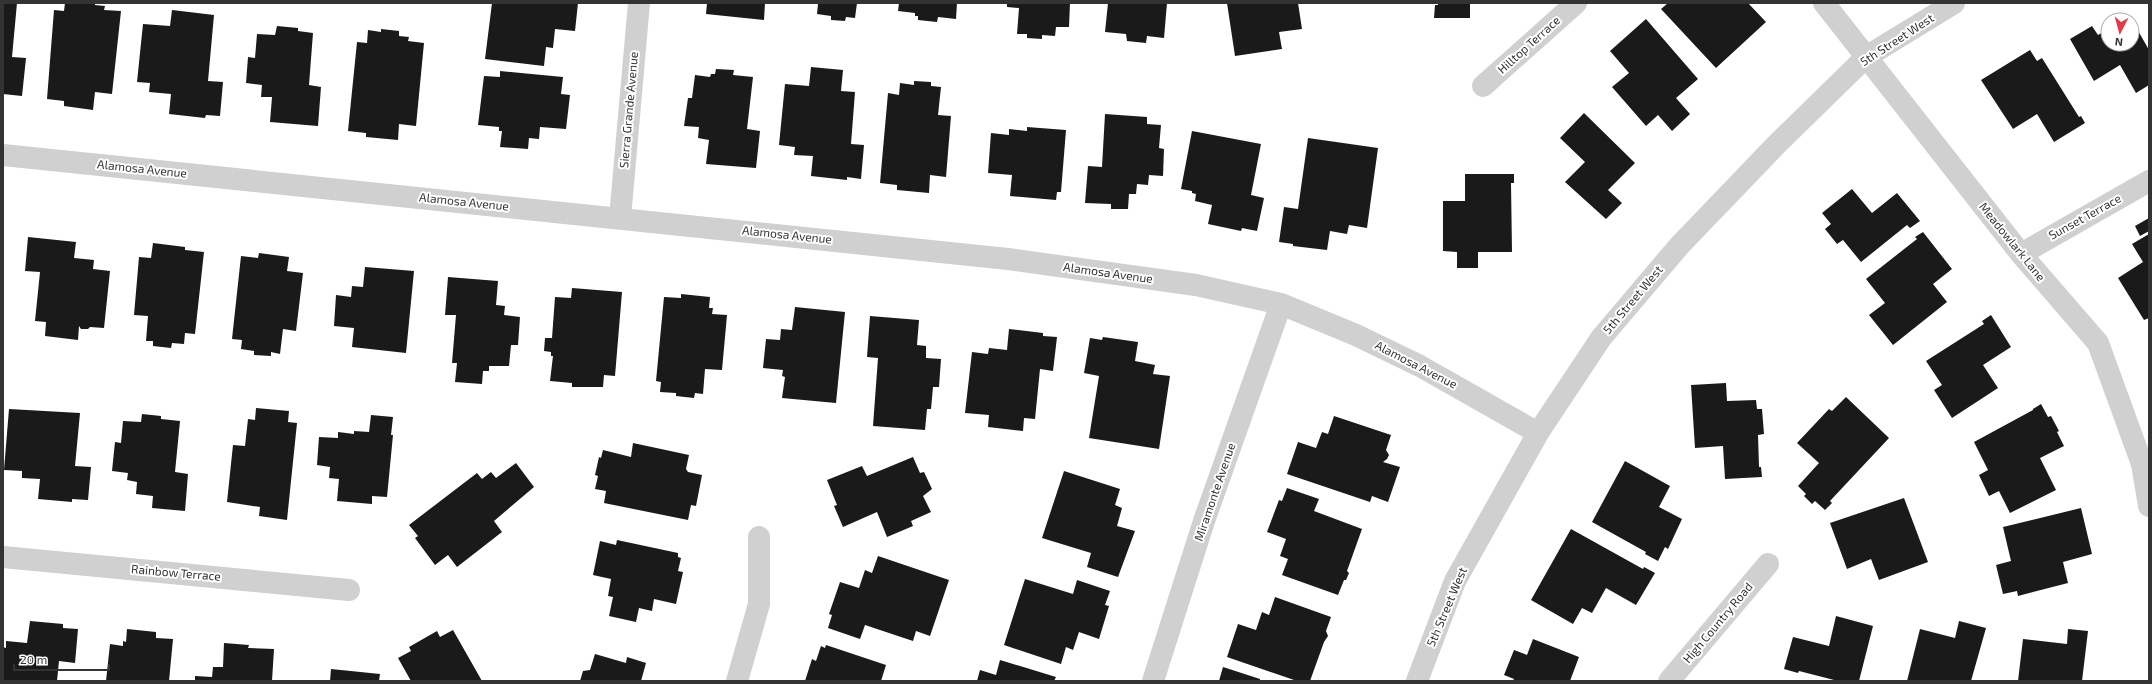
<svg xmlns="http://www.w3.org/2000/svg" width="2152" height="684" viewBox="0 0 2152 684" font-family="'Exo 2',sans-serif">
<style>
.building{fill:#1a1a1a}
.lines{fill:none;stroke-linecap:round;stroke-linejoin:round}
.minor{stroke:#d0d0d0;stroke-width:22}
.labels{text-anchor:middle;stroke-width:4;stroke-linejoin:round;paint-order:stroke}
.street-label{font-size:12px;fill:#333;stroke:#fff}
</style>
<rect width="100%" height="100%" fill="#fff"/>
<!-- building -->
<path class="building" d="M3 3H17L12 57 26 58 22 96 3 94Z
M65 3H95V5L105 6 104 10 121 11 112 94 95 92 93 110 64 106V101L47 99 54 10 64 11Z
M492 3H578L575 31 555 29 553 48 546 47 544 66 485 59Z
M707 3H765L764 20 706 14Z
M814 3H857L855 18 846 17 845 21 831 20V16L817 14 818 4Z
M899 3H957L956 19 938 17 937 22 918 20V16H915V13L898 11Z
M1007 3H1070L1069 27H1056L1055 36 1042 35V39L1027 38V34H1017L1019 8 1007 7Z
M1108 3H1167L1164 38 1147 36 1146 43 1127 41 1126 34 1105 32Z
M1227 3H1298L1302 29 1279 32 1282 49 1235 56Z
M1438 3H1470V18H1434L1435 5H1438Z
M1668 3H1748L1766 22 1716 68 1661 9Z
M172 10 214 15 208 81 223 82 220 116 206 115 205 118 169 114 171 94 149 92 150 83 137 82 143 24 170 26Z
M1646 19 1698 79 1676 98 1690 114 1672 131 1658 115 1646 126 1612 87 1629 73 1610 51Z
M2132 20 2149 50V85L2136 93 2120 65 2094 81 2070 39 2092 26 2098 35 2108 29V44H2132Z
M277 26 298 28V31L313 33 309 85 321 87 318 126 270 122 272 97H261L262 85 246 83 248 57 255 58 257 34 275 35Z
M381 29 399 31V36L409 37 408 41 424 43 416 126 399 124 398 140 366 137V133L348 131 357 42 367 43 368 30 381 32Z
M2030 50 2037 61 2042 58 2079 117 2081 116 2085 123 2054 142 2037 114 2013 129 1981 80Z
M811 67 843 70 841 91 855 92 851 144 864 145 861 179 847 177V180L811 176 813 156 794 155 795 147 779 145 785 84 809 86Z
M716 69 734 70 733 75 753 77 747 129 760 131 756 168 706 164 709 140 698 138 699 127 684 126 688 98H692L695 75 710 77 711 74H715Z
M500 71 563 77 561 94 570 95 566 129 540 127 539 139 529 138 528 149 500 147 502 131H499V127L478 125 484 76 500 77Z
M914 81 931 82V86L941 87 938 115 951 116 946 177 930 175 929 193 897 190V185L880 183 888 93 899 95 900 83 914 85Z
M1584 113 1635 163 1608 190 1622 203 1606 219 1565 182 1585 162 1560 138Z
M1105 114 1147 117V124L1161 125 1159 148 1164 149 1163 176 1149 175 1148 185 1137 184 1136 194H1129L1128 209H1111V204L1085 203 1088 166 1102 167Z
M1027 127 1066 130 1061 192H1057L1056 200 1010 196 1012 175 988 173 991 133 1009 135V129L1027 131Z
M1192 131 1261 144 1251 195 1264 198 1257 231 1242 228 1241 231 1208 224 1212 205 1195 201 1196 194 1192 193V191L1181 189Z
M1308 138 1378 148 1367 228 1349 225 1347 234 1330 231 1327 250 1293 246V244L1279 242 1284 207 1298 209Z
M1465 174H1514V183H1511L1512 252H1478V268H1457V252L1443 251V201H1465Z
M1852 189 1872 213 1897 193 1920 221 1910 228 1907 225 1861 262 1843 240 1837 244 1825 229 1831 224 1822 213Z
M2149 218V231L2140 236 2135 226Z
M1923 232 1952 269 1933 284 1947 302 1893 345 1869 315 1885 303 1866 279 1917 239 1915 237Z
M2149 234V318L2144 320 2118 278 2143 262 2132 244Z
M28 237 76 242 74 258 94 260 93 269 110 271 104 328 90 327 88 329H81L79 326 78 340 45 336 46 322 35 321 40 272 25 271Z
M153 243 185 247V250L204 252 195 334 185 333 184 344 172 343 171 348 153 346V341H146L148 316 134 315 139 257 151 258Z
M259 253 289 257 287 271 303 273 296 331 283 329 280 354 271 352V356L254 355V351L241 349 242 340 232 339 241 256 258 258Z
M365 267 414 271 406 353 352 347 354 328 334 326 336 295 351 297 352 286 363 287Z
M448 277 498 281 496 305 505 306 504 315 520 317 518 345H511L509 366H489V371H483L482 384 455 382 457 363H452L456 315H445Z
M572 288 622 292 615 376 604 375 603 387H572V383L550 381 553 356H551V352L544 351 545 338H552L555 297 571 298Z
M681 294 710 297 709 308H713L712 314 727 315 722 370 705 369 703 394 695 393 694 398 676 396V393L660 392 661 382 656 381 664 297 681 298Z
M795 307 845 312 836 403 782 398 785 377 782 376 783 370 763 368 766 339 780 340 781 329 792 330Z
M1991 315 2011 347 1983 365 1998 388 1952 418 1934 390 1942 385 1926 361 1984 324 1982 321Z
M870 316 919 320 917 345 926 346V358L941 359 939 387H933L931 409H927L925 430 873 426 878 358 867 357Z
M1009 329 1043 333V336L1057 337 1053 371 1040 369 1035 419 1024 418 1023 431 988 427 989 415 965 413 972 352 988 354 989 348 1007 350Z
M1103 337 1138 342 1135 361 1155 365 1153 374 1170 376 1159 449 1089 438 1099 376 1084 373 1090 338 1102 340Z
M1726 383 1727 401 1756 400 1757 409H1762L1764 434 1758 435 1759 467H1761L1762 477 1725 479 1723 446 1695 448 1691 385Z
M1846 397 1889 438 1830 501 1832 503 1825 510 1815 501 1812 504 1804 496 1806 494 1798 486 1819 463 1797 443 1829 409 1832 411Z
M2041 404 2048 417 2051 416 2059 431 2057 432 2064 446 2040 458 2056 490 2010 513 1999 491 1989 496 1979 475 1988 470 1974 442 2033 410V409Z
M256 408 289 411 288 422 297 423 287 520 259 516 260 507 227 502 233 445 245 446 248 419 255 420Z
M9 409 80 413 75 466 91 467 88 500 72 499V502L38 499 40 479 22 478V471L4 470Z
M142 414 161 416V419L180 421 175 472 188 474 185 511 152 508 153 496 136 494 137 482 127 480 128 473 112 471 115 442 121 443 123 421 141 422Z
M371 415 393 417 391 435H393L387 497 372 496V504L337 501 339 479 329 478 330 467 317 465 319 437 338 438V432L354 434V431L369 432Z
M1334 416 1391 435 1386 450 1389 455 1387 459 1383 462 1400 467 1388 502 1372 496 1370 502 1287 474 1298 442 1316 448 1322 432 1328 434Z
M633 443 689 455 686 469 688 472 702 475 696 506 691 505 688 520 604 503 606 491 595 489 598 476 595 475 599 457 601 458 603 450 631 457Z
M913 457 920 473 924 472 932 489 923 496 931 512 911 521 913 526 887 537 877 512 843 527 834 506 837 505 827 480 862 466 867 476Z
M1625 461 1670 486 1659 507 1682 519 1668 549 1665 547 1658 561 1645 554 1646 552 1592 522Z
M516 463 534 487 494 521 502 532 457 567 448 555 435 565 415 538 418 536 409 525 477 473 482 479 491 472 496 478Z
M1064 471 1120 489 1115 505 1122 508 1117 526 1135 531 1118 577 1087 567 1091 553 1042 538Z
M1287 488 1319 499 1314 511 1362 529 1347 571 1349 573 1346 580H1344L1338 595 1282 575 1288 559 1280 556 1286 539 1267 532 1279 500 1282 501Z
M1904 498 1928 562 1879 580 1871 559 1847 569 1830 523Z
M2081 508 2092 554 2063 562 2068 583 2018 596 2017 591 2003 594 1996 565 2011 561 2003 527Z
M1571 529 1643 569 1644 567 1655 573 1636 605 1606 588 1592 613 1582 608 1573 624 1531 600Z
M617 540 678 553V557L681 558 678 571 683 572 676 604 654 599 652 611 639 608 636 622 609 616 613 597 608 596 611 579 593 575 600 541 616 545Z
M878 556 949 580 930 636 916 631 913 641 865 625 860 639 828 628 832 615 829 614 840 582 859 588 865 570 872 573Z
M1025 579 1073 594 1077 580 1110 591 1105 605 1109 606 1099 639 1079 632 1073 650 1066 647 1061 664 1004 645Z
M1275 597 1331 617 1326 631 1328 636 1324 642 1310 681H1297L1227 657 1238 624 1256 630 1262 612 1269 615Z
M1836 616 1873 626 1859 681H1838L1799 671 1798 673 1784 669 1793 637 1829 646Z
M30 621 63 624V628L78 629 75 663 59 661 57 681H3V647L6 648V641L27 643Z
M1959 621 1986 628 1971 681H1907L1920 629 1955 638Z
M127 629 156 632V638L173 639 169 681H106L110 644 123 646V641L126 642Z
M2068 629 2088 631 2082 681H2018L2023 639 2067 644Z
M453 630 482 681H411L398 658 411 651 409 647 437 631 440 637Z
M1533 639 1579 657 1570 681H1513L1514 679 1504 675 1514 650 1527 655Z
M224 643 249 645 248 648 274 649 272 681H195V676L212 677 213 667H223Z
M826 645 886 665 881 681H805L812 659 816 661 821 646 825 648Z
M595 654 626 663 627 657 646 663 641 681H580L583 671 590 670Z
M1000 660 1056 677 1054 681H977L980 670 996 675Z
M1223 667 1260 679V681H1219Z
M331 669 380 674 379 681H330Z"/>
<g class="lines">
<!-- minor -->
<path class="minor" d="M1824 3 2021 254 2098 343 2142 464 2149 506
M1483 86 1576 3
M3 155 1008 259 1196 285 1281 304 1356 335 1420 366 1538 433
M620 218 639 3
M2021 254 2149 181
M3 557 349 590
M737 681 759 604V537
M1153 681 1204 521 1281 304
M1417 681 1455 581 1538 433 1601 338 1679 246 1775 146 1866 57 1954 3
M1669 681 1768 564"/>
</g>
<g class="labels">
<!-- street labels -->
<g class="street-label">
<text transform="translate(1897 40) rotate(-33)" y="4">5th Street West</text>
<text transform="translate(1529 45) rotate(-42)" y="4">Hilltop Terrace</text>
<text transform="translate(629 110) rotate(-85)" y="4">Sierra Grande Avenue</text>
<text transform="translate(142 169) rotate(6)" y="4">Alamosa Avenue</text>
<text transform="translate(464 202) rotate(6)" y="4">Alamosa Avenue</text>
<text transform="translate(2085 217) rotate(-29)" y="4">Sunset Terrace</text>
<text transform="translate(787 235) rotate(6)" y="4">Alamosa Avenue</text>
<text transform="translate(2012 242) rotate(51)" y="4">Meadowlark Lane</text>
<text transform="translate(1108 273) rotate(8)" y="4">Alamosa Avenue</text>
<text transform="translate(1633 300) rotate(-50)" y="4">5th Street West</text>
<text transform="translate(1416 365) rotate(27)" y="4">Alamosa Avenue</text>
<text transform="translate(1215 492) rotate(-71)" y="4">Miramonte Avenue</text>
<text transform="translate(176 573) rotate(5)" y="4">Rainbow Terrace</text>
<text transform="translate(1447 607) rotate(-67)" y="4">5th Street West</text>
<text transform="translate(1718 623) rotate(-50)" y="4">High Country Road</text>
</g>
</g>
<!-- border -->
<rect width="2152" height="684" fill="none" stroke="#333333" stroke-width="8"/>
<!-- north arrow -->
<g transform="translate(2120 32) rotate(186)"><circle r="19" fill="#ffffff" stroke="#adadad"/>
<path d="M0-3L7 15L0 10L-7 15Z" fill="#e63946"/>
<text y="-6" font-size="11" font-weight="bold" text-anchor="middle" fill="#333333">N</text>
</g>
<!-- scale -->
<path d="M14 664v6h95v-6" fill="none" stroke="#333333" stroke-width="2"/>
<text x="20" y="664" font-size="12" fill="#333333" stroke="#ffffff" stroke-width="3" paint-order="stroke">20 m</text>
</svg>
